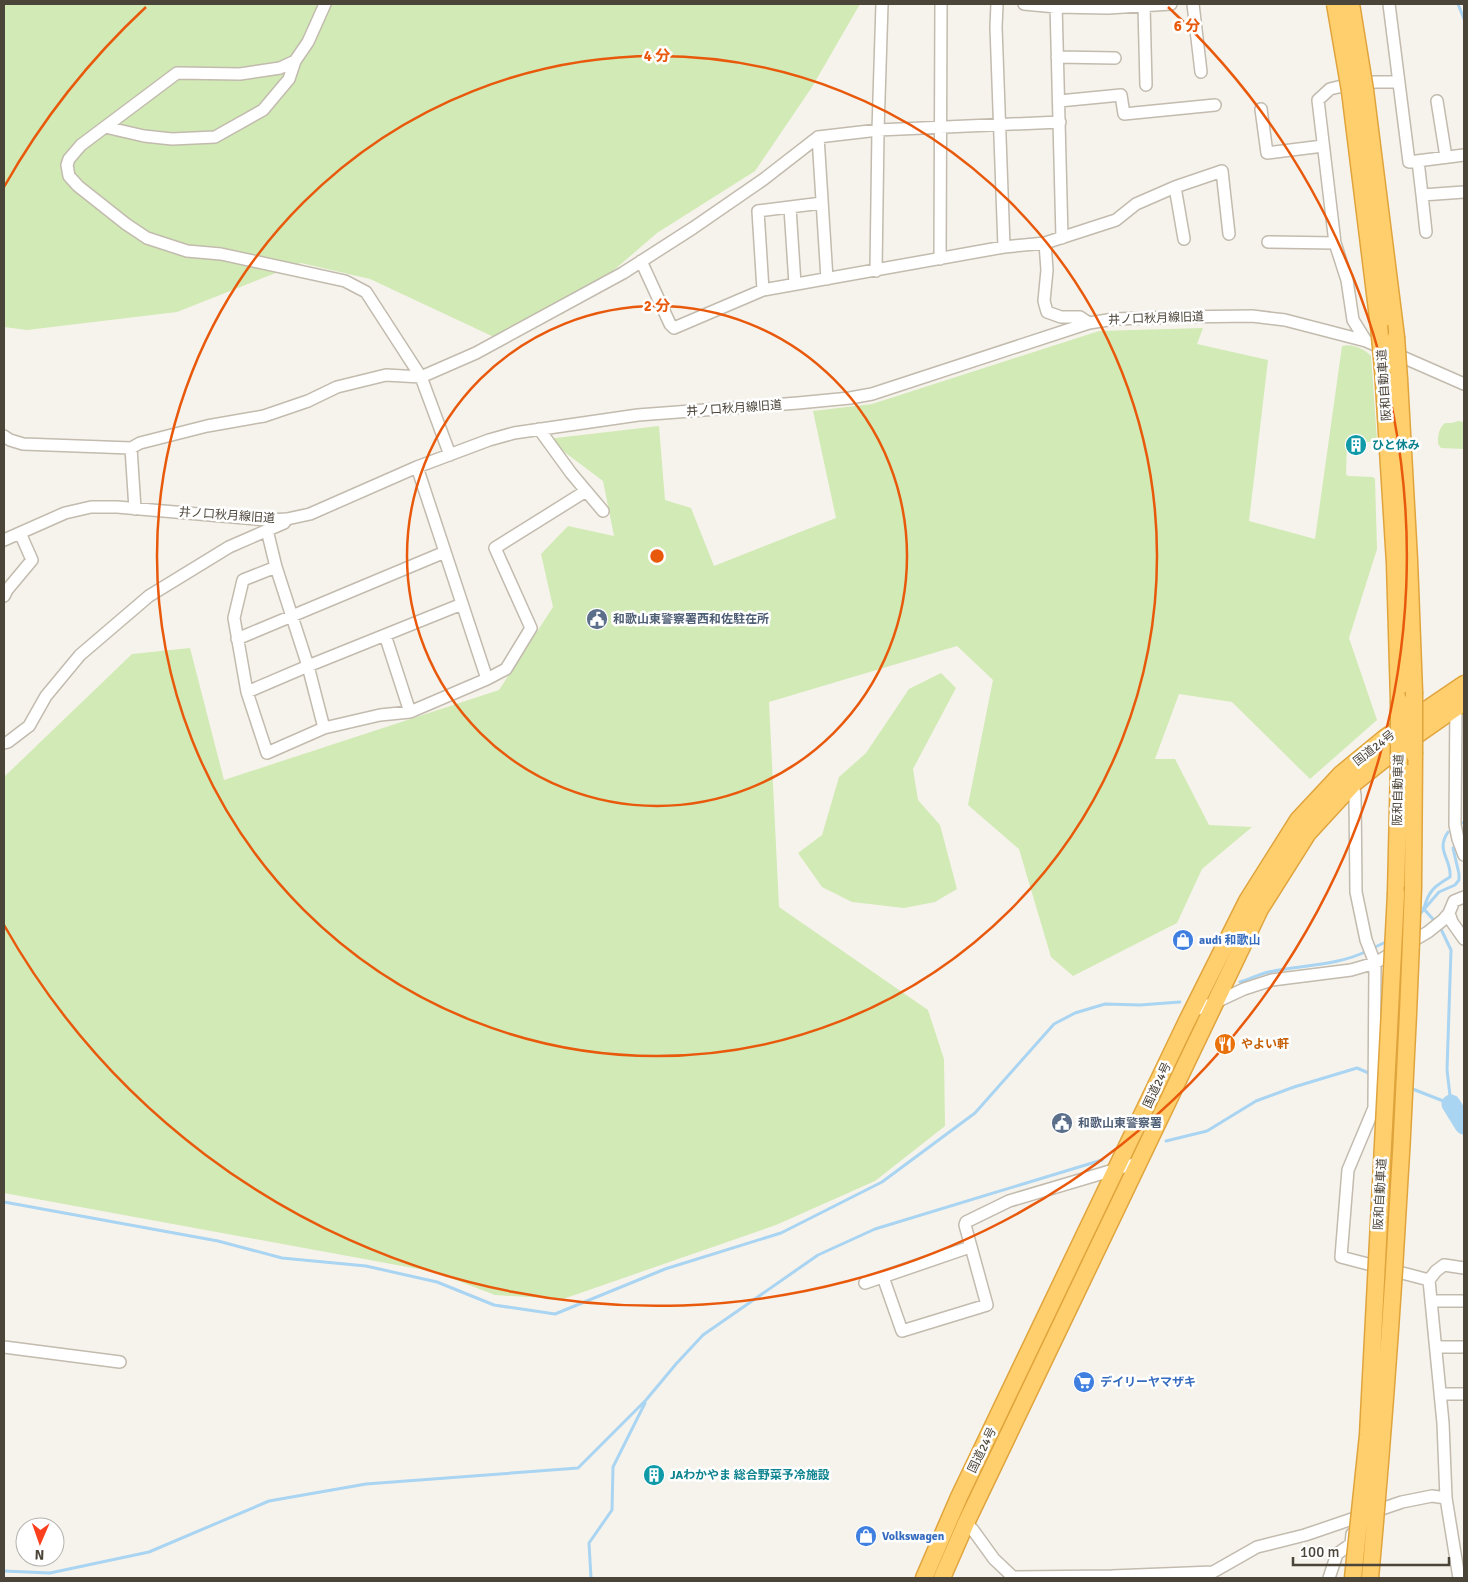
<svg xmlns="http://www.w3.org/2000/svg" width="1468" height="1582" viewBox="0 0 1468 1582" font-family="Signika,'Noto Sans JP',sans-serif">
<style>
.green{fill:#d2eab5}
.lines{fill:none;stroke-linecap:round;stroke-linejoin:round}
.stream{stroke:#a9d4f2;stroke-width:3}
.river{stroke:#a9d4f2;stroke-width:19}
.minor-casing{stroke:#c2bbae;stroke-width:14}
.highway-casing{stroke:#e0a43c;stroke-width:19}
.minor{stroke:#fff;stroke-width:11}
.highway{stroke:#ffcf6e;stroke-width:16}
.highway-bridge-casing{stroke:#e0a43c;stroke-width:19;stroke-linecap:butt}
.highway-bridge{stroke:#ffcf6e;stroke-width:16}
.ring{fill:none;stroke:#e8590c;stroke-width:2.5}
.labels{text-anchor:middle;stroke-width:5;stroke-linejoin:round;paint-order:stroke}
.street-label{font-size:12px;fill:#4b4439;stroke:#fff}
.culture-label{font-size:12px;font-weight:bold;fill:#0d838f;stroke:#fff;text-anchor:start}
.service-label{font-size:12px;font-weight:bold;fill:#4e5e75;stroke:#fff;text-anchor:start}
.shop-label{font-size:12px;font-weight:bold;fill:#366cbe;stroke:#fff;text-anchor:start}
.food-label{font-size:12px;font-weight:bold;fill:#c56008;stroke:#fff;text-anchor:start}
.centre{fill:#e8590c;stroke:#fff;stroke-width:2.5}
.ring-label{font-size:15px;text-anchor:middle;font-weight:bold;fill:#e8590c;stroke:#fff;stroke-width:5;stroke-linejoin:round;paint-order:stroke}
</style>
<rect width="100%" height="100%" fill="#f6f3ec"/>
<!-- green -->
<path class="green" d="M4 4H860L812 87 755 171 657 233 563 314 494 337 370 279 301 263 177 312 27 330 4 327Z
M1203 328 1197 344 1268 360 1249 521 1315 539 1342 346C1352 343 1365 349 1371 356L1377 440 1375 442H1349L1347 443 1346 474 1348 476 1373 477 1375 479 1377 549 1349 638 1377 720 1310 779 1232 702 1179 694 1155 759H1175L1209 825 1252 827 1202 869 1177 923 1073 976 1051 957 1019 849 968 805 993 680 957 646 769 702 779 907 928 1010 944 1059 945 1126 875 1181 776 1225 563 1299 495 1295 435 1272 4 1193V777L132 654 190 648 224 780 499 690 553 607 541 554 568 526 614 536 603 481 547 439 659 426 665 500 691 508 714 566 836 518 813 411 872 404 1099 331Z
M1458 421 1464 422V449L1441 448 1438 444C1438 436 1438 429 1445 423H1452Z
M941 673 956 688 913 769 918 800 940 825 957 889 935 902 904 908 852 902 822 887 798 853 822 835 839 777 866 753 909 689Z"/>
<g class="lines">
<!-- stream -->
<path class="stream" d="M1458 4 1464 19
M1462 823 1464 822
M1463 833 1464 832
M1424 908C1429 890 1435 886 1450 877 1452 859 1435 851 1448 832
M1419 915 1439 892 1455 885 1459 880V874L1453 848
M1373 948 1388 941
M1240 982C1250 979 1259 974 1269 972 1302 965 1337 966 1367 951
M1410 1088 1451 1104 1447 1070 1451 950 1440 927 1423 908
M1166 1141 1207 1131 1256 1101 1294 1087 1357 1068 1371 1074
M4 1202 218 1241 282 1258 366 1266 437 1282 494 1305 555 1314 665 1269 781 1233 882 1182 975 1113 1054 1024 1075 1013 1105 1004 1140 1005 1180 1002
M4 1571 50 1573 149 1552 269 1501 366 1484 578 1468 646 1400 676 1364 703 1335 818 1255 875 1229 1102 1160
M591 1578 589 1543 612 1510 613 1467 645 1403"/>
<!-- river -->
<path class="river" d="M1451 1104 1464 1125"/>
<!-- minor casing -->
<g class="minor-casing">
<path id="minor" d="M997 4 996 27 1004 247
M1024 4 1056 7 1108 8 1171 4
M1056 4 1062 238
M1193 4 1201 72
M1389 4 1409 162 1464 155
M1144 6 1146 85
M1057 57 1115 58
M295 61 280 68 240 74 177 73 81 145 69 159 67 165 69 176 78 186 126 224 147 238 187 251 221 254 345 281 366 292 421 377 450 455
M1059 101 1121 95 1124 114 1215 105
M1437 101 1446 157
M1261 109 1267 153 1323 146
M105 127 144 136 172 139 215 137 263 110 289 79 295 61 308 42 325 4
M818 137 827 279
M1418 161 1422 195 1464 192
M1175 187 1184 239
M1422 195 1426 232
M790 208 795 284
M1268 242 1335 243
M1045 243 1047 270 1044 301 1047 312 1061 317H1080L1089 323
M940 259 941 4
M641 261 670 324 674 328 763 290 1004 247 1045 243 1116 220 1136 204 1175 187 1222 171 1229 234
M876 271 878 130 882 4
M763 290 758 211 822 203
M1366 341 1353 320 1347 280 1335 243 1318 100 1330 89 1338 87 1375 82H1399
M539 429 571 473 603 511
M4 436 10 440 23 444 131 448 140 443 207 426 264 416 308 401 337 387 386 375 421 377 476 353 623 273 693 228 764 179 818 137 878 130 1060 122
M131 448 135 509
M267 530 276 567 308 666 324 728
M4 540 65 513 91 507H117L267 520 287 519 310 514 417 467 489 440 514 433 638 415 798 403 850 398 872 394 1089 323 1114 319 1174 317 1252 316 1285 320 1366 341 1464 384
M276 567 243 580 234 618 247 692 267 753 324 728 380 715 410 712 487 679 417 467
M4 596 7 590 32 560 20 533
M385 635 410 712
M237 639 445 552
M487 679 506 669 531 628 495 548 586 491
M247 692 308 666 462 604
M1456 703 1455 825 1458 839 1464 855
M4 743 8 742 29 726 46 696 80 655 149 596 229 547 284 523 286 520
M1350 781 1353 784 1355 795 1356 892 1366 940 1375 963 1374 1108 1348 1170 1341 1257 1429 1280 1443 1423 1446 1498 1459 1578
M1449 913 1452 922 1464 939
M1192 1011 1214 1003 1244 989 1272 980 1351 970 1375 963 1428 932 1443 920 1449 913 1454 901 1464 897
M883 1277 902 1331 987 1305 965 1225 966 1222 1009 1201 1137 1163
M1429 1280 1436 1271 1444 1265 1464 1268
M865 1283 970 1247
M1431 1301H1464
M4 1347 120 1362
M1437 1347H1464
M1441 1394H1464
M966 1523 973 1530 994 1559 1013 1577 1112 1576
M1112 1578V1576L1213 1572 1257 1547 1305 1535 1402 1502 1432 1496 1446 1498
M1329 1578 1337 1554 1351 1544 1352 1534"/>
</g>
<!-- highway casing -->
<g class="highway-casing">
<path id="highway" d="M1365 90 1396 337
M1350 91 1379 326
M1383 369 1395 563 1399 701
M1399 379 1409 560 1414 692
M1413 887 1414 754
M1396 893 1399 765
M924 1578 959 1497 1186 1023 1247 901 1298 820 1341 774 1386 737 1464 684
M942 1578 966 1523 1260 909 1308 833 1353 784 1397 749 1464 702"/>
</g>
<!-- minor -->
<use href="#minor" class="minor"/>
<!-- highway -->
<use href="#highway" class="highway"/>
<!-- highway-bridge casing -->
<g class="highway-bridge-casing">
<path id="highway-bridge" d="M1335 4 1350 91
M1351 4 1365 90
M1379 326 1383 369
M1396 337 1399 379
M1399 701V765
M1414 754V692
M1353 1578 1368 1435 1396 893
M1370 1578C1391 1348 1405 1118 1413 887"/>
</g>
<!-- highway-bridge -->
<use href="#highway-bridge" class="highway-bridge"/>
</g>
<!-- distance rings -->
<g class="ring">
<circle cx="657" cy="556" r="250"/>
<circle cx="657" cy="556" r="500"/>
<path d="M4 187A750 750 0 0 1 146 7M1168 7A750 750 0 1 1 4 925"/>
</g>
<!-- icons -->
<defs>
<g id="building-disc" transform="scale(1.125)"><circle r="9.5" fill="#0f9aa8" stroke="#fff"/><path d="M-4-6H4V6H1V3H-1V6H-4ZM-2.5-4.3h1.7v1.8h-1.7ZM.8-4.3h1.7v1.8H.8ZM-2.5-1h1.7V.8h-1.7ZM.8-1h1.7V.8H.8Z" fill="#fff"/></g>
<g id="civic-disc" transform="scale(1.125)"><circle r="9.5" fill="#5c6f8a" stroke="#fff"/><path d="M-.6-6.5H3V-4.5H.6V-3L4-1V1h2V6H-6V1h2V-1L-.6-3ZM-1.2 2.5V6h2.4V2.5Z" fill="#fff"/></g>
<g id="shop-disc" transform="scale(1.125)"><circle r="9.5" fill="#3f7fe0" stroke="#fff"/><path d="M-5-2.5h2.3a2.7 3.5 0 0 1 5.4 0H5L5.5 6h-11ZM-1.5-2.5h3a1.5 2.3 0 0 0-3 0Z" fill="#fff"/></g>
<g id="restaurant-disc" transform="scale(1.125)"><circle r="9.5" fill="#e8710a" stroke="#fff"/><path d="M-5-6h1v4h1v-4h1v4h1v-4h1v5L-1.5 .5V6h-2V.5L-5-1ZM5-6V6H3V1.5H1.5Q1.5-4 5-6Z" fill="#fff"/></g>
<g id="supermarket-disc" transform="scale(1.125)"><circle r="9.5" fill="#3f7fe0" stroke="#fff"/><path d="M-6-5.5h2.5l.6 2H6L4.5 2H-2.5L-4.4-4H-6ZM-1.5 3.2a1.3 1.3 0 1 0 .1 0ZM3 3.2a1.3 1.3 0 1 0 .1 0Z" fill="#fff"/></g>
</defs>
<g fill-rule="evenodd">
<use href="#building-disc" x="1356" y="445"/>
<use href="#civic-disc" x="597" y="619"/>
<use href="#shop-disc" x="1183" y="940"/>
<use href="#restaurant-disc" x="1225" y="1044"/>
<use href="#civic-disc" x="1062" y="1123"/>
<use href="#supermarket-disc" x="1084" y="1382"/>
<use href="#building-disc" x="654" y="1475"/>
<use href="#shop-disc" x="866" y="1536"/>
</g>
<g class="labels">
<!-- street labels -->
<g class="street-label">
<text transform="translate(1156 318) rotate(-2)" y="4">井ノ口秋月線旧道</text>
<text transform="translate(1384 385) rotate(-94)" y="4">阪和自動車道</text>
<text transform="translate(734 408) rotate(-4)" y="4">井ノ口秋月線旧道</text>
<text transform="translate(227 515) rotate(4)" y="4">井ノ口秋月線旧道</text>
<text transform="translate(1374 748) rotate(-38)" y="4">国道24号</text>
<text transform="translate(1398 790) rotate(-89)" y="4">阪和自動車道</text>
<text transform="translate(1157 1085) rotate(-65)" y="4">国道24号</text>
<text transform="translate(1380 1194) rotate(-87)" y="4">阪和自動車道</text>
<text transform="translate(982 1450) rotate(-64)" y="4">国道24号</text>
</g>
<!-- culture labels -->
<g class="culture-label">
<text x="1372" y="449">ひと休み</text>
<text x="670" y="1479">JAわかやま 総合野菜予冷施設</text>
</g>
<!-- service labels -->
<g class="service-label">
<text x="613" y="623">和歌山東警察署西和佐駐在所</text>
<text x="1078" y="1127">和歌山東警察署</text>
</g>
<!-- shop labels -->
<g class="shop-label">
<text x="1199" y="944">audi 和歌山</text>
<text x="1100" y="1386">デイリーヤマザキ</text>
<text x="882" y="1540">Volkswagen</text>
</g>
<!-- food labels -->
<g class="food-label">
<text x="1241" y="1048">やよい軒</text>
</g>
</g>
<circle cx="657" cy="556" r="8" class="centre"/>
<g class="ring-label">
<text x="1187" y="31">6 分</text>
<text x="657" y="61">4 分</text>
<text x="657" y="311">2 分</text>
</g>
<!-- border -->
<rect width="1468" height="1582" fill="none" stroke="#4b4439" stroke-width="10"/>
<!-- north arrow -->
<g transform="translate(40 1542) rotate(182)"><circle r="24" fill="#ffffff" stroke="#b7b4b0"/>
<path d="M0-4L9 19L0 12L-9 19Z" fill="#fc3f1d"/>
<text y="-8" font-size="14" font-weight="bold" text-anchor="middle" fill="#4b4439">N</text>
</g>
<!-- scale -->
<path d="M1293 1557v8h156v-8" fill="none" stroke="#4b4439" stroke-width="2.5"/>
<text x="1300" y="1557" font-size="15" fill="#4b4439" stroke="#ffffff" stroke-width="4" paint-order="stroke">100 m</text>
</svg>
